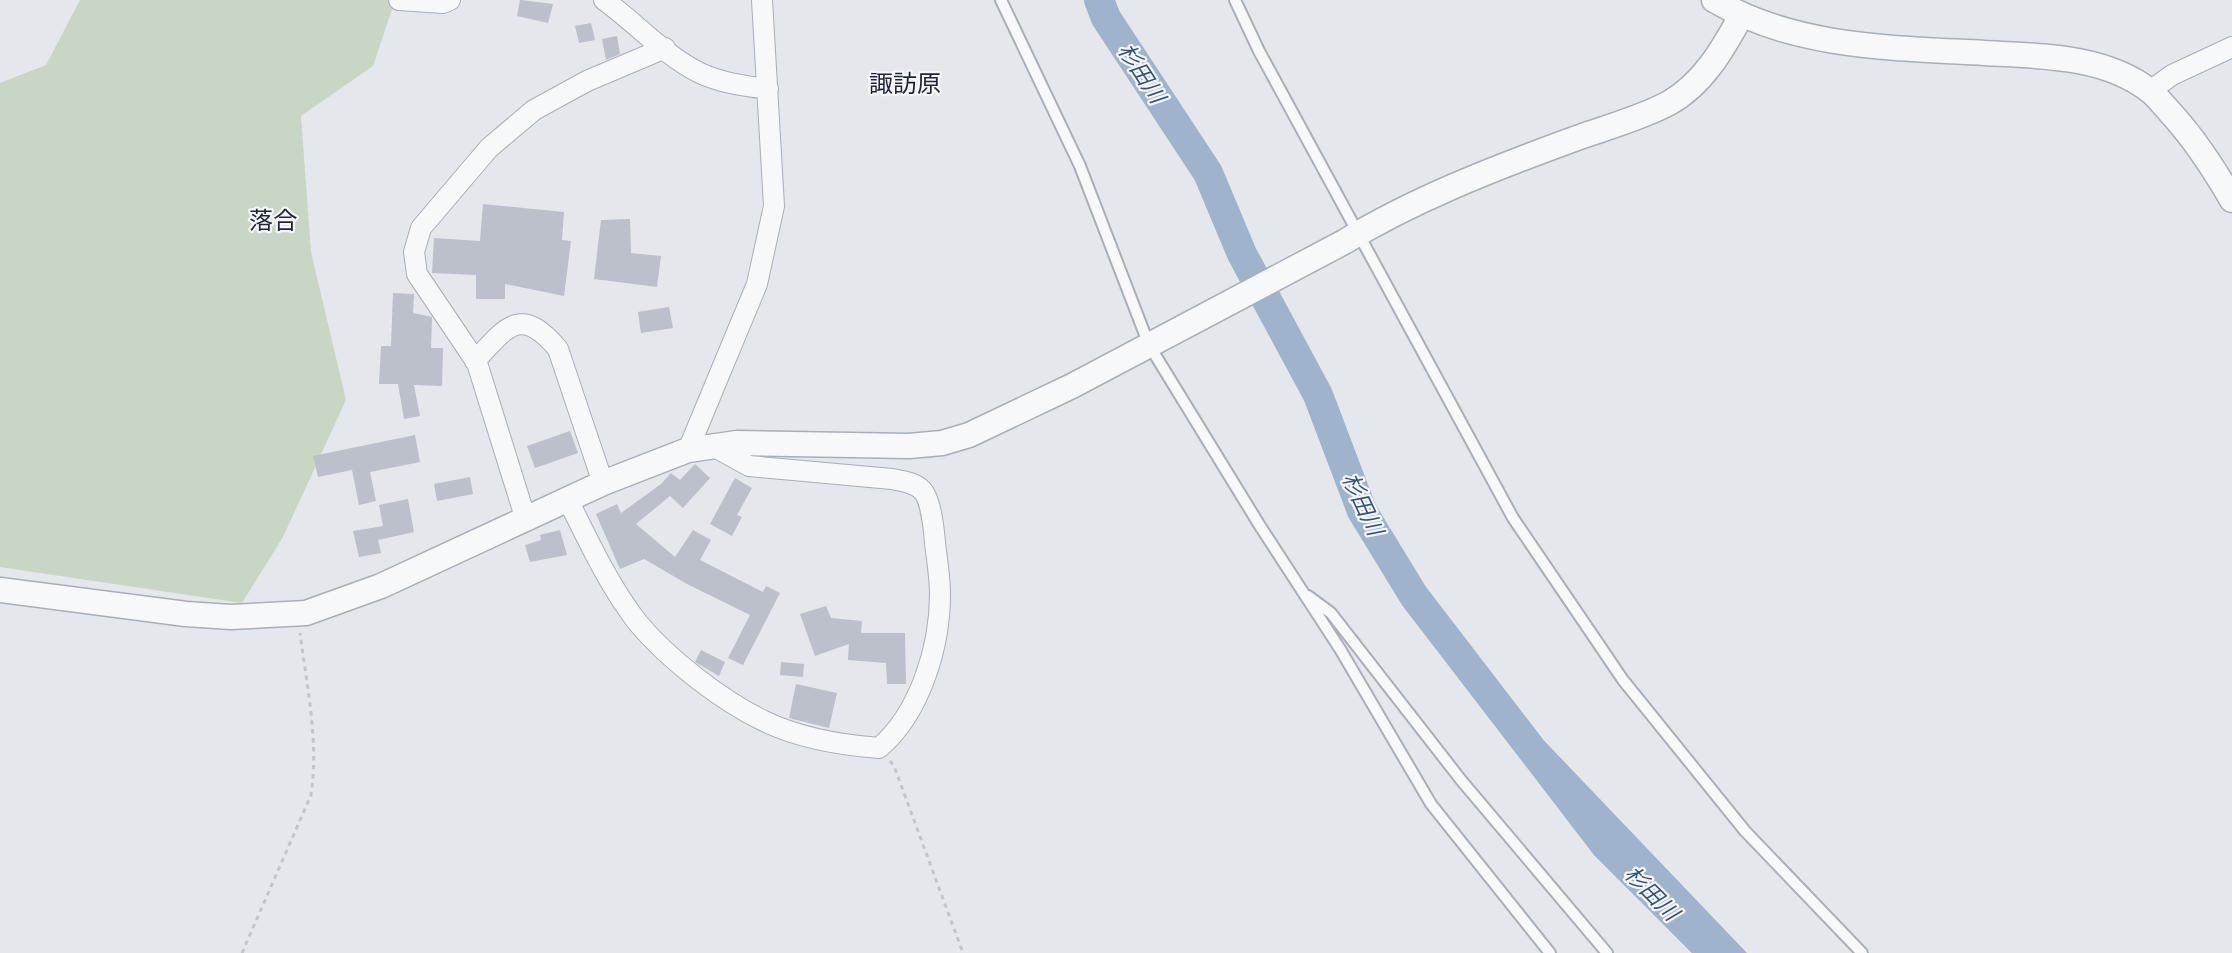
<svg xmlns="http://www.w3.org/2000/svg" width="2232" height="953" viewBox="0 0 2232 953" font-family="'PT Sans','Noto Sans JP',sans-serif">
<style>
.green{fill:#c9d6c5}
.water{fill:#9fb4cc}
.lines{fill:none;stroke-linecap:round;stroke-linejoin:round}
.river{stroke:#9fb4cc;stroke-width:30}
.building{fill:#bbc0ca}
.service-casing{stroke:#a9aeb7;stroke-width:14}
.minor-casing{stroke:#a9aeb7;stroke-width:22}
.tertiary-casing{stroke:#a9aeb7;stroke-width:27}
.path{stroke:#c2c5cb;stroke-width:3;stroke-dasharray:4.5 4.5;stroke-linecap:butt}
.service{stroke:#f7f8fa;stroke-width:10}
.minor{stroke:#f7f8fa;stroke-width:20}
.tertiary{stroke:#f7f8fa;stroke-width:24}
.labels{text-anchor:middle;stroke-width:4.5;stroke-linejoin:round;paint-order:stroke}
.water-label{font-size:22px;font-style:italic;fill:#34527a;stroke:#f4f6f9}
.quarter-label{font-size:24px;fill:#1d2536;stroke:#f4f6f9}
</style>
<rect width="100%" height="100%" fill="#e4e7ec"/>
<!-- green -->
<path class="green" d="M80 0H395L373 66 301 116 311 252 346 400 283 537 242 603 0 567V83L46 65Z"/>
<!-- water -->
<path class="water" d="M1446 638 1747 953H1698Z"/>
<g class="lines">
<!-- river -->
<path class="river" d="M1099 0 1106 18 1208 173 1242 254 1318 395 1362 511 1414 596 1606 846 1713 953"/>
</g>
<!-- building -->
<path class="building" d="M520 0 553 4 548 23 517 16Z
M591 23 595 40 579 43 575 26Z
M617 36 620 54 606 60 602 39Z
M483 204 564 212 562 240 571 241 564 296 505 284V299H476V275L432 273 434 238 480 241Z
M630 219 631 253 661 256 657 287 594 279 601 220Z
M393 293 414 294 413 313 432 317 431 348H443L442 386 414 385 420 416 404 419 398 384H379L381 346H391Z
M669 307 673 328 641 333 638 312Z
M570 431 578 453 535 468 527 446Z
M415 435 420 462 370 472 376 501 359 505 352 470 318 477 313 456Z
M695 464 710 478 683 508 670 496 636 524 675 557 693 530 711 540 700 560 763 592 766 586 780 593 743 665 728 658 750 615 687 584 644 559 620 569 596 514 617 504 621 513 661 484 671 473 680 480Z
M470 477 473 494 437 501 434 484Z
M735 478 752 488 737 515 742 517 732 536 710 524Z
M408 499 414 532 378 540 381 553 359 557 353 531 383 526 379 505Z
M560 530 567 555 530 562 525 545 541 540 540 535Z
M826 606 831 618 862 621 861 633H905L906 684H887L886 663 848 660 849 644 815 656 800 614Z
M701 650 725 662 719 676 695 662Z
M781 662 804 664 803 677 780 675Z
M796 684 837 693 829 728 789 718Z"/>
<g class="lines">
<!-- service casing -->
<g class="service-casing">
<path id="service" d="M1001 0 1080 166 1149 345 1260 526 1340 649 1431 804 1550 953
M1235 0 1259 51 1513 518 1623 680 1745 831 1862 953
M1308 596 1331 613 1461 780 1607 953"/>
</g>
<!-- minor casing -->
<g class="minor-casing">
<path id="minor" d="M399 0 443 3 450 0
M604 0C636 23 665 56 700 73 721 83 745 86 768 89
M2150 91 2172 75 2232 47
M475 361C507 326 521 305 558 349L603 483
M688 450 757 284 774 206 762 0
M568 500C589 542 609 586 638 623 668 659 722 701 764 721 799 738 841 745 879 748 920 713 940 647 940 594 940 577 937 560 935 543 934 530 931 499 922 490 914 482 902 481 892 479L749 466 713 446
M526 520 477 363 417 274 414 252 421 228 489 148 534 110 587 81 665 48"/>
</g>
<!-- tertiary casing -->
<g class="tertiary-casing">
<path id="tertiary" d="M1714 0C1794 48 1893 48 1984 53 2039 56 2104 55 2150 91 2157 96 2163 105 2169 111 2194 138 2213 167 2232 200
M0 590 186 614 231 617 306 613 381 586 603 483 688 450 737 443 909 446 942 443 969 435 1072 386 1344 242C1413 200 1490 170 1566 142 1597 130 1640 119 1669 103 1703 84 1723 49 1741 16"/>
</g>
<!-- path -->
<path class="path" d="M890 761 894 766 963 953
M242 953 311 795C319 741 307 687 300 633"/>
<!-- service -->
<use href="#service" class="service"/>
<!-- minor -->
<use href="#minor" class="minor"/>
<!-- tertiary -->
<use href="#tertiary" class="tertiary"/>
</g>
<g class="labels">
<!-- water labels -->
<g class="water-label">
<text transform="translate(1142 73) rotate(57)" y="8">杉田川</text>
<text transform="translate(1363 504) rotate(65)" y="8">杉田川</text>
<text transform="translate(1652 893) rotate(45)" y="8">杉田川</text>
</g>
<!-- quarter labels -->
<g class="quarter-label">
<text x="905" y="92">諏訪原</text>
<text x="273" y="229">落合</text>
</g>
</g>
</svg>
